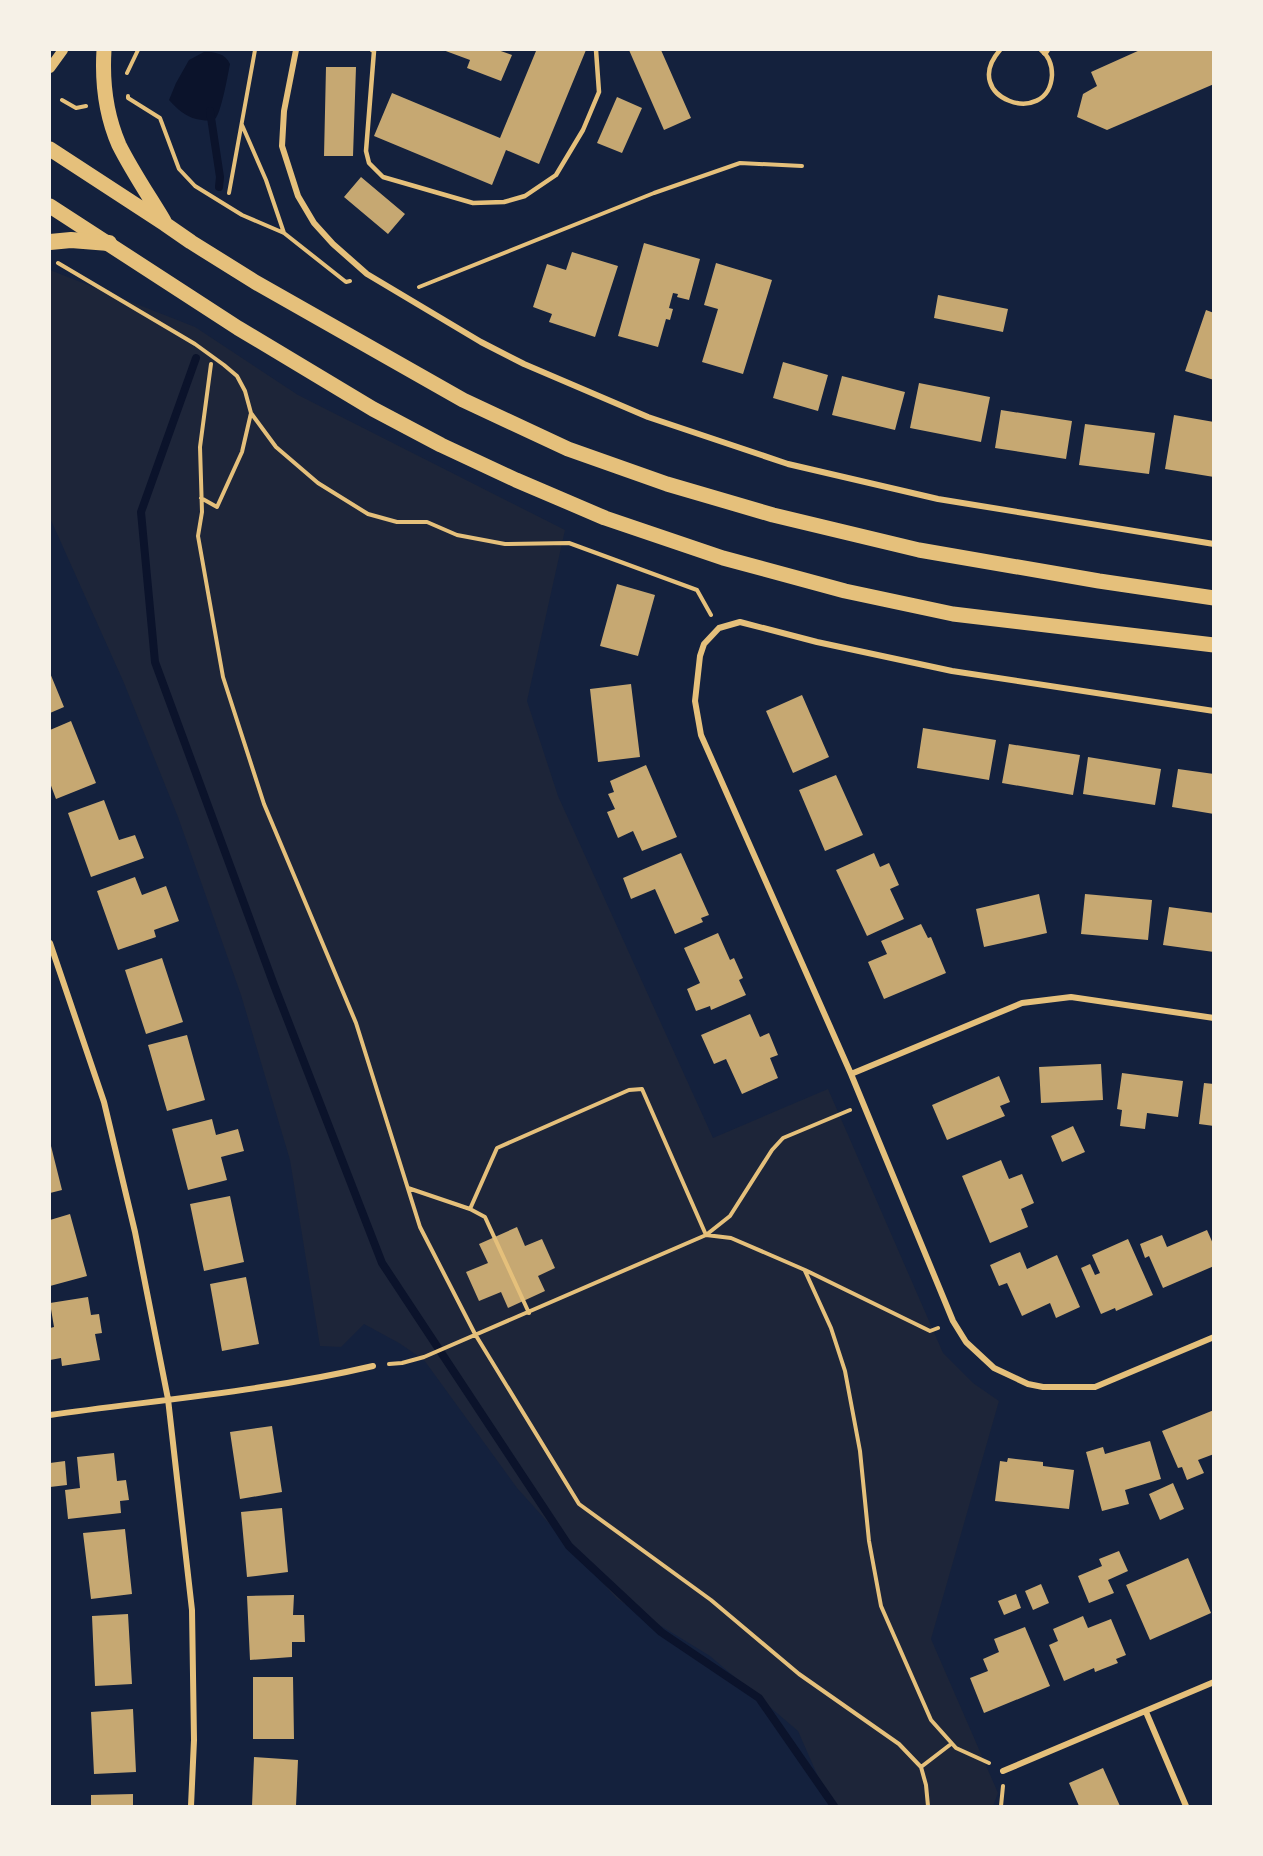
<svg xmlns="http://www.w3.org/2000/svg" width="1263" height="1856" viewBox="0 0 1263 1856" font-family="'Sofia Sans Condensed',sans-serif">
<style>
.green{fill:#1d2539}
.water{fill:#0b132b}
.lines{fill:none;stroke-linecap:round;stroke-linejoin:round}
.stream{stroke:#0b132b;stroke-width:8}
.building{fill:#c6a872}
.path{stroke:#e5c07b;stroke-width:4}
.service{stroke:#e5c07b;stroke-width:4.5}
.minor{stroke:#e5c07b;stroke-width:6}
.tertiary{stroke:#e5c07b;stroke-width:10}
.primary{stroke:#e5c07b;stroke-width:15}
.trunk{stroke:#e5c07b;stroke-width:16}
</style>
<rect width="100%" height="100%" fill="#14213d"/>
<!-- green -->
<path class="green" d="M50 270 195 327 298 395 565 530 527 701 558 796 713 1138 828 1089 943 1353 973 1383 999 1401 931 1639 998 1793 993 1806H831L798 1731 710 1656 617 1599 517 1488 424 1360 399 1343 364 1324 341 1347 320 1346 290 1160 241 995 178 817 124 683 50 518Z"/>
<!-- water -->
<path class="water" d="M204 52C215 52 225 53 230 64 228 74 221 114 215 119 210 122 202 120 196 119 185 116 177 109 169 100L176 83 189 60Z"/>
<g class="lines">
<!-- stream -->
<path class="stream" d="M210 111 220 177 219 187
M196 358 141 512 155 662 274 985 382 1263 569 1546 661 1632 759 1698 834 1806"/>
</g>
<!-- building -->
<path class="building" d="M443 50H498L512 55 501 81 467 68 470 60Z
M532 50H586L539 164 506 150 492 185 374 136 392 93 500 138 536 51Z
M629 50H661L691 118 664 130Z
M1140 50H1214V84L1107 130 1077 117 1083 94 1097 86 1091 72Z
M326 67H356L353 156H324Z
M617 97 642 108 622 153 597 143Z
M361 177 405 214 388 234 344 197Z
M644 243 700 259 689 300 677 297 678 294 673 293 669 308 673 309 670 320 666 319 658 347 618 336Z
M572 252 618 266 595 337 549 322 552 314 533 307 547 264 566 270Z
M716 263 772 280 743 374 702 362 718 309 704 305Z
M938 295 1008 309 1003 332 934 318Z
M1206 310 1214 313V380L1185 371Z
M783 362 828 375 818 411 773 398Z
M842 376 905 392 895 430 832 415Z
M919 383 990 397 981 442 910 428Z
M1001 410 1072 421 1066 459 995 448Z
M1174 415 1214 422V477L1165 469Z
M1085 424 1155 433 1149 474 1079 465Z
M617 584 655 595 638 656 600 646Z
M50 673 64 707 50 713Z
M631 684 640 757 598 762 590 689Z
M802 695 829 757 793 773 766 711Z
M71 721 96 783 56 799 50 783V730Z
M923 728 996 740 989 780 917 768Z
M1009 744 1080 755 1073 795 1002 783Z
M1088 757 1161 769 1155 805 1083 794Z
M646 765 677 837 642 851 633 831 618 838 607 812 615 809 608 794 614 792 610 781Z
M1178 769 1214 774V814L1172 807Z
M836 775 863 835 825 851 799 790Z
M104 800 119 840 135 835 144 858 91 877 68 813Z
M681 853 709 915 701 918 703 922 675 934 655 889 631 899 623 878Z
M874 853 880 867 889 863 899 885 890 889 904 919 867 936 836 870Z
M135 877 142 895 166 886 179 921 154 930 156 937 118 950 97 891Z
M1039 894 1047 933 984 947 976 909Z
M1085 894 1152 900 1148 940 1081 934Z
M1169 907 1214 913V952L1163 945Z
M921 924 928 938 931 937 946 973 884 999 868 962 887 954 881 941Z
M718 933 730 960 734 958 743 978 739 980 746 995 711 1010 710 1006 696 1011 687 989 700 983 684 948Z
M162 958 183 1022 146 1034 125 970Z
M750 1014 760 1037 769 1033 778 1055 770 1058 778 1078 742 1094 726 1059 714 1064 701 1035Z
M187 1035 205 1100 167 1111 148 1045Z
M1101 1064 1103 1100 1041 1103 1039 1067Z
M1122 1073 1183 1081 1178 1117 1147 1113 1145 1129 1120 1126 1122 1110 1117 1109Z
M999 1076 1010 1102 1000 1106 1005 1116 947 1140 932 1105Z
M1204 1083 1214 1084V1126L1199 1124Z
M212 1119 216 1135 238 1129 244 1151 221 1157 227 1180 188 1190 172 1129Z
M1073 1126 1085 1152 1062 1162 1051 1136Z
M50 1142 62 1190 50 1193Z
M1001 1160 1009 1179 1022 1174 1034 1203 1021 1209 1028 1227 990 1243 962 1176Z
M230 1196 244 1262 204 1271 190 1204Z
M70 1214 87 1276 50 1286V1220Z
M517 1227 525 1246 542 1239 555 1268 538 1276 545 1291 508 1308 501 1292 479 1301 466 1272 488 1263 479 1244Z
M1207 1230 1214 1246V1266L1163 1288 1149 1256 1145 1258 1140 1244 1162 1235 1167 1247Z
M1128 1239 1153 1295 1116 1311 1115 1308 1101 1314 1081 1268 1090 1264 1095 1275 1100 1273 1092 1255Z
M1020 1252 1027 1269 1057 1255 1080 1307 1056 1318 1050 1303 1022 1316 1007 1283 999 1286 990 1265Z
M246 1277 259 1344 222 1351 210 1284Z
M88 1297 91 1315 99 1314 102 1333 95 1334 100 1360 62 1366 61 1358 50 1360V1328L54 1327 50 1303Z
M1214 1410V1454L1198 1460 1204 1473 1187 1480 1182 1467 1178 1468 1162 1431Z
M272 1426 282 1492 240 1499 230 1432Z
M1150 1441 1161 1479 1125 1490 1129 1504 1102 1511 1086 1452 1103 1447 1105 1454Z
M114 1453 117 1481 126 1480 129 1500 120 1501 121 1513 68 1519 65 1490 80 1488 77 1457Z
M1008 1458 1043 1462V1466L1074 1470 1069 1509 995 1501 1000 1461 1007 1462Z
M65 1461 67 1485 50 1487V1463Z
M1173 1483 1184 1509 1160 1520 1149 1494Z
M282 1508 288 1572 247 1577 241 1512Z
M125 1529 132 1594 91 1599 83 1533Z
M1119 1551 1128 1571 1108 1580 1114 1593 1089 1603 1078 1576 1102 1566 1099 1559Z
M1188 1558 1211 1613 1150 1640 1126 1585Z
M1041 1584 1049 1603 1033 1610 1025 1591Z
M1016 1594 1021 1608 1004 1615 998 1601Z
M294 1595 293 1615H304L305 1642H292V1657L250 1660 247 1596Z
M128 1614 132 1684 95 1686 92 1616Z
M1083 1616 1088 1628 1111 1619 1126 1655 1116 1659 1118 1663 1095 1672 1094 1668 1064 1681 1049 1645 1058 1641 1053 1629Z
M1025 1627 1050 1686 984 1713 970 1678 988 1671 983 1659 999 1652 994 1639Z
M253 1677H293L294 1739H253Z
M133 1709 136 1772 94 1774 91 1712Z
M254 1757 298 1760 296 1806H252Z
M1103 1768 1120 1806H1079L1069 1783Z
M133 1794V1806H91V1795Z"/>
<g class="lines">
<!-- path -->
<path class="path" d="M127 73 138 50
M128 96V98L160 118 179 169 195 186 242 215 284 233 346 282 350 281
M62 100 76 108 86 106
M242 125 266 180 284 233
M229 193 255 50
M58 263 195 344 224 365 237 376 245 391 251 413 276 447 318 483 368 514 397 522H427L457 535 505 544 569 543 697 590 711 615
M419 287 654 193 740 163 802 166
M211 364 200 447 202 512 198 536 223 677 264 804 356 1023 420 1227 475 1334 579 1504 711 1600 799 1674 899 1744 921 1767 926 1785 928 1806
M201 498 217 507 242 452 251 413
M408 1188 470 1209 497 1148 629 1090 642 1089 706 1235 731 1238 805 1270 930 1331 938 1328
M470 1209 485 1217 529 1313
M805 1271 831 1328 845 1371 860 1451 869 1541 881 1606 931 1720 956 1748 989 1763
M389 1364 402 1363 424 1357 706 1235 730 1216 772 1150 783 1138 850 1110
M921 1767 951 1744
M1001 1806 1003 1786"/>
<!-- service -->
<path class="service" d="M372 50 374 51 366 151 369 163 383 177 473 203 504 202 525 196 556 175 583 130 599 92 596 50
M1000 50C958 98 1049 129 1052 75 1052 65 1049 56 1041 50"/>
<!-- minor -->
<path class="minor" d="M296 50 284 111 282 146 298 196 314 223 333 244 367 274 481 342 524 364 648 417 788 464 938 499 1214 544
M1045 53 1047 50
M1214 711 952 671 817 642 740 622 719 628 704 644 700 656 695 701 701 735 851 1074 953 1321 966 1342 994 1368 1028 1384 1043 1387H1095L1214 1337
M50 943 104 1102 135 1232 168 1399 192 1610 194 1740 191 1806
M851 1074 1022 1003 1071 997 1214 1018
M50 1415C157 1400 267 1391 373 1366
M1146 1712 1186 1806
M1003 1771 1214 1682"/>
<!-- tertiary -->
<path class="tertiary" d="M50 68 63 50"/>
<!-- primary -->
<path class="primary" d="M104 50C102 82 106 115 119 145 132 171 149 196 164 221
M50 149 165 224 191 242 255 282 463 400 568 449 667 484 773 515 919 550 1099 581 1214 598
M50 206 238 328 373 409 441 445 516 480 605 518 723 558 845 591 953 614 1214 645"/>
<!-- trunk -->
<path class="trunk" d="M50 242 71 240 109 243"/>
</g>
<!-- border -->
<rect width="1263" height="1856" fill="none" stroke="#f6f1e7" stroke-width="102"/>
</svg>
